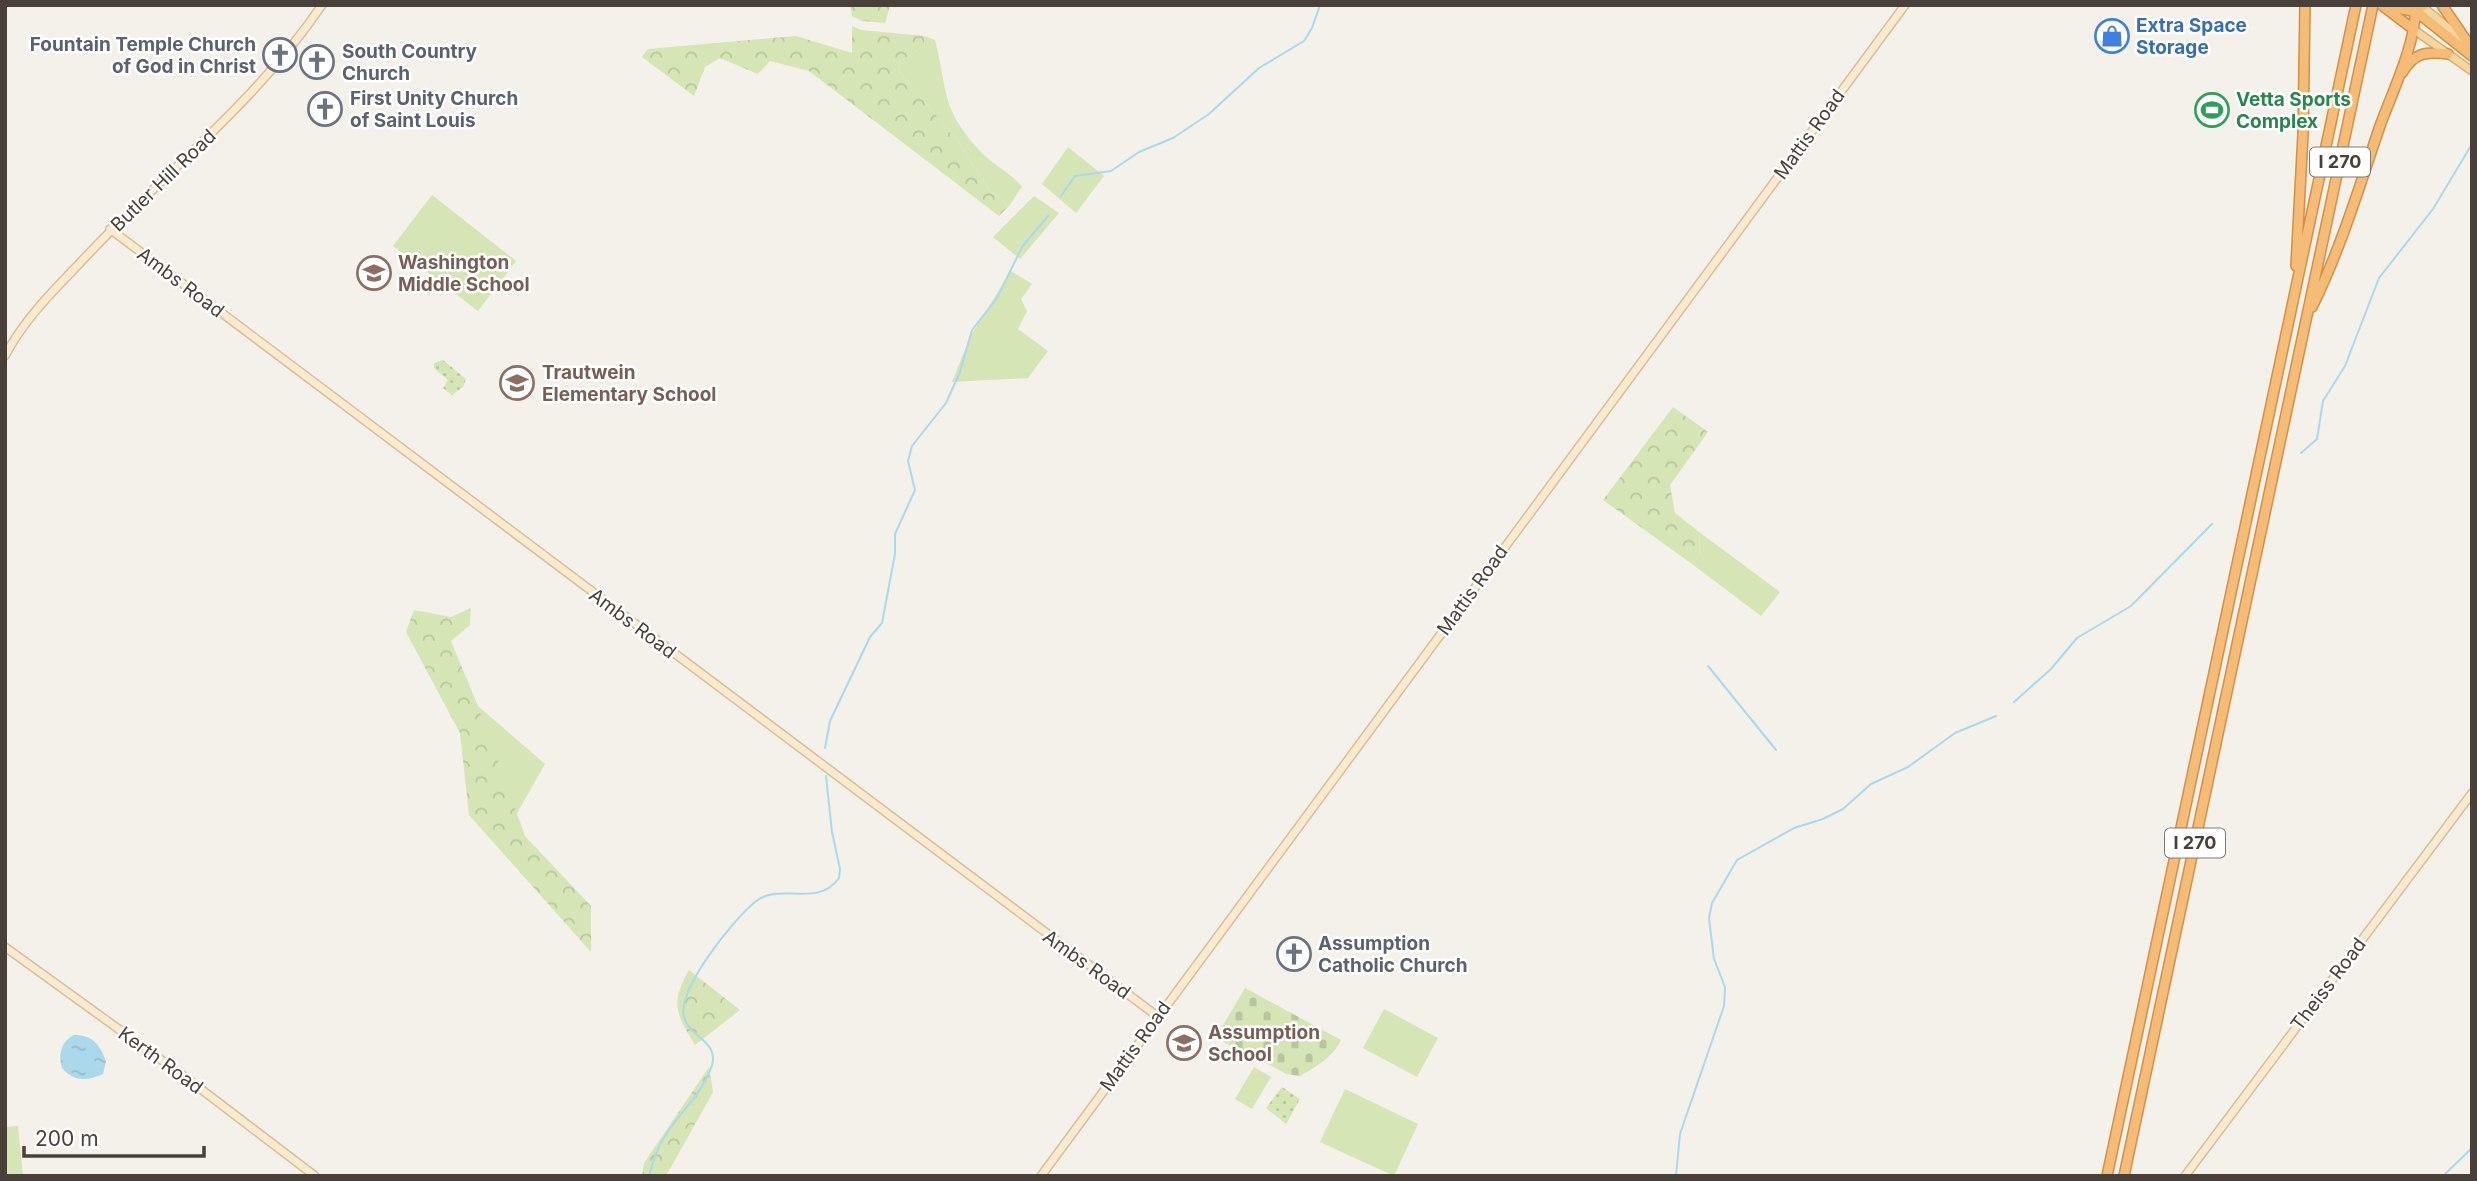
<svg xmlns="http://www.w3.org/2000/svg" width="2477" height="1181" viewBox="0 0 2477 1181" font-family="Inter,sans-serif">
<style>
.grass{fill:#d5e5b6}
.forest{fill:url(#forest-crowns)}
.cemetery{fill:url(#cemetery-stones)}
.park{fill:url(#park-dots)}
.water{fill:url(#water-ripples)}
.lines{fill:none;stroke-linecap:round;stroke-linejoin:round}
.stream{stroke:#acd8ec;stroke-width:2}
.secondary-casing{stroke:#d3c09f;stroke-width:10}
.primary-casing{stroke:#dcb071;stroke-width:10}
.highway-casing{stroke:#d39046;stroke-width:12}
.secondary{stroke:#fbebce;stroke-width:7}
.primary{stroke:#f7d5a0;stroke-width:7}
.highway{stroke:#f4bc76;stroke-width:9}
.labels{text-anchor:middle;stroke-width:5;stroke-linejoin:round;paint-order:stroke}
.shield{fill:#fff;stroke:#7f7974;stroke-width:2}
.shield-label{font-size:18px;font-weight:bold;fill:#484039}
.shop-label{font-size:19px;font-weight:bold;fill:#366cbe;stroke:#fff;text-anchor:start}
.worship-label{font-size:19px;font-weight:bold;fill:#5b616d;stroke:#fff;text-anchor:start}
.leisure-label{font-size:19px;font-weight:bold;fill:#27864d;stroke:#fff;text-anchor:start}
.street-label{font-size:19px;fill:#484039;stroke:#fff}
.education-label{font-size:19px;font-weight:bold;fill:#785e54;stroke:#fff;text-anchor:start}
</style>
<defs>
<pattern id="forest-crowns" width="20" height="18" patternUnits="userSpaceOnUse" patternTransform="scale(1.75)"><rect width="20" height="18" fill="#d5e5b6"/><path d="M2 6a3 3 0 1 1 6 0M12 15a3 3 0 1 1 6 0" fill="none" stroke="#b8c69d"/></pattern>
<pattern id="cemetery-stones" width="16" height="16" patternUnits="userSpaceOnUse" patternTransform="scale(1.75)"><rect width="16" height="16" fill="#d5e5b6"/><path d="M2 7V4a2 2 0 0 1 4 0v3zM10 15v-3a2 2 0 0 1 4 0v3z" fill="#b8c69d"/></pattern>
<pattern id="park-dots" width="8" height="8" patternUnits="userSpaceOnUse" patternTransform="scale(1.75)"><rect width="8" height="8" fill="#d5e5b6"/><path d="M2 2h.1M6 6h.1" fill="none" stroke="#b8c69d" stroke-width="1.8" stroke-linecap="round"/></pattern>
<pattern id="water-ripples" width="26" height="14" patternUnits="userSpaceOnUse" patternTransform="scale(1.75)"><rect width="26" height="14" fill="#acd8ec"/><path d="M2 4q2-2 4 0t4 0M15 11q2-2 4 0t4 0" fill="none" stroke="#96bacb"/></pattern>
</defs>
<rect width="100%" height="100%" fill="#f4f0ea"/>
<!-- grass -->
<path class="grass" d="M924 36 935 40C948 91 940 108 981 152 993 165 1011 173 1022 187L1009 206 990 191 957 140 901 74 898 63 925 45Z
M1068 147 1104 176 1076 213 1042 184Z
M432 195 516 261 478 311 393 246Z
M1034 196 1059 213 1020 259 993 237Z
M1011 271 1032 284 1021 299 1027 311 1018 329 1048 351 1028 378 952 382 971 335Z
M1699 532 1780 592 1761 616 1692 564 1700 554Z
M478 706 545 764 516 815Z
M1384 1009 1438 1038 1417 1077 1363 1048Z
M1254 1067 1271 1077 1252 1109 1235 1099Z
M1345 1089 1418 1124 1394 1176 1320 1142Z
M18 1126 23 1176H5V1127Z"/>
<!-- forest -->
<path class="forest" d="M850 5H890L885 23 862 21 852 16Z
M852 26 861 30 924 36 925 45 898 63 901 74 957 140 990 191 1009 206 999 216 809 71 770 61 758 74 720 58 705 67 694 96 642 57 648 49 796 36 852 53Z
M1673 407 1708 432 1670 485 1675 513 1699 532 1700 554 1692 564 1603 500Z
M471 608 470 625 451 641 478 706 525 836 591 906V952L469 815 460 733 406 632 414 610 451 617Z
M689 970 740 1010 695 1045C676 1014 670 1003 689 970Z
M709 1067 713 1092 666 1176H642L644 1163Z"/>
<!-- cemetery -->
<path class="cemetery" d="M1245 988 1341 1040C1334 1056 1315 1068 1300 1076L1286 1074 1252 1055 1249 1058 1216 1037Z"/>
<!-- park -->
<path class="park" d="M443 360 466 379 463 387 452 395 443 388 448 380 434 368V363Z
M1282 1087 1300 1099 1286 1124 1266 1108Z"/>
<!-- water -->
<path class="water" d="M74 1035C93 1035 99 1044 106 1061L103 1074C87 1081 74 1082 62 1068 58 1055 61 1041 74 1035Z"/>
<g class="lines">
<!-- stream -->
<path class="stream" d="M1061 196 1075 176 1111 171 1139 152 1173 138 1209 114 1259 68 1304 41 1312 28 1320 5
M2301 453 2317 439 2323 401 2345 366 2379 278 2433 209 2472 144
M1708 666 1776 750
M2014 702 2051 669 2077 638 2131 606 2212 524
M825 748 830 721 870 637 882 623 895 554V534L915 490 908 461 912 446 946 403 960 372 972 330 997 298 1022 247 1048 216
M649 1176C653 1162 657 1148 665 1136 679 1113 704 1092 712 1065 719 1041 689 1037 684 1017 677 989 734 919 755 902 780 881 817 909 839 878L840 869 832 832 826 776
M1676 1176 1680 1134 1724 1006 1725 987 1714 959 1709 918 1712 903 1737 860 1794 828 1823 819 1843 809 1871 784 1908 767 1955 733 1996 716
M2443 1176 2472 1148"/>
<!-- secondary casing -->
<g class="secondary-casing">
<path id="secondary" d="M110 229 1157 1016
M5 356C23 321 51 293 78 265 159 177 254 105 322 5
M5 947 185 1077 315 1176
M1041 1176 1905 5
M2185 1176 2472 793"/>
</g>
<!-- primary casing -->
<g class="primary-casing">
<path id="primary" d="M2423 7 2463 40
M2413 29 2472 71"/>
</g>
<!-- highway casing -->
<g class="highway-casing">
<path id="highway" d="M2382 5 2412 11 2424 5
M2408 5 2472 56
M2442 5 2470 46
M2384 7 2413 29
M2402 73C2414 53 2425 51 2448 54
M2296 266 2303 134 2305 5
M2312 307C2341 249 2360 184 2381 123 2393 91 2418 38 2415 5
M2107 1176 2356 5
M2124 1176 2373 5"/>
</g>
<!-- secondary -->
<use href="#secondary" class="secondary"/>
<!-- primary -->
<use href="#primary" class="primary"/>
<!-- highway -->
<use href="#highway" class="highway"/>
</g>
<!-- icons -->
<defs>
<g id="shop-ring" transform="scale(1.75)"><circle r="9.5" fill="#fff" stroke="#3f7fe0" stroke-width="1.5"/><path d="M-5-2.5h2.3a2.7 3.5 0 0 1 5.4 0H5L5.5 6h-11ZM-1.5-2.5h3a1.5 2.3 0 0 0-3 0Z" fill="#3f7fe0"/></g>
<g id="church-ring" transform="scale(1.75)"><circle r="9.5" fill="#fff" stroke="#6b7280" stroke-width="1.5"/><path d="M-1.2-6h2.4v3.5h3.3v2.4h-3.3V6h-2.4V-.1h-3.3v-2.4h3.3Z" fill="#6b7280"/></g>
<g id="stadium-ring" transform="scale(1.75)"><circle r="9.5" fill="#fff" stroke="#2e9e5b" stroke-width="1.5"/><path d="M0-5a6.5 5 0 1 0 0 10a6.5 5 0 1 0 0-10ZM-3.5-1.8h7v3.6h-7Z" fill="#2e9e5b"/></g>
<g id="school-ring" transform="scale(1.75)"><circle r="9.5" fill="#fff" stroke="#8d6e63" stroke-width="1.5"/><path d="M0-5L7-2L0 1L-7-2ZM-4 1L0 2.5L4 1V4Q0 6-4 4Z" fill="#8d6e63"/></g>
</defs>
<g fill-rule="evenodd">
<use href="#shop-ring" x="2112" y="36"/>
<use href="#church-ring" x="280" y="55"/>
<use href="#church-ring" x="317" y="62"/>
<use href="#church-ring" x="325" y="109"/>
<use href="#stadium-ring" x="2212" y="110"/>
<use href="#school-ring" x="374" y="273"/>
<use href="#school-ring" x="517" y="383"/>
<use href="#church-ring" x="1294" y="954"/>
<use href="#school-ring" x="1184" y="1043"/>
</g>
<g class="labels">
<!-- shield labels -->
<g class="shield">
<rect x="2310" y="147.5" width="60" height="29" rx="5"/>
<rect x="2165" y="828.5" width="60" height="29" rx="5"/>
</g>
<g class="shield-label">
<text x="2340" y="168">I 270</text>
<text x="2195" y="849">I 270</text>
</g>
<!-- shop labels -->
<g class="shop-label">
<text x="2136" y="32">Extra Space<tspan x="2136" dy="22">Storage</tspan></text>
</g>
<!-- worship labels -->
<g class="worship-label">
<text x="256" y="51" text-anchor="end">Fountain Temple Church<tspan x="256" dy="22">of God in Christ</tspan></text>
<text x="342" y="58">South Country<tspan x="342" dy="22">Church</tspan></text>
<text x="350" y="105">First Unity Church<tspan x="350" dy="22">of Saint Louis</tspan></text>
<text x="1318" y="950">Assumption<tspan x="1318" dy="22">Catholic Church</tspan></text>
</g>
<!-- leisure labels -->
<g class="leisure-label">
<text x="2236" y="106">Vetta Sports<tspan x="2236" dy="22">Complex</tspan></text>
</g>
<!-- street labels -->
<g class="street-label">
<text transform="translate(1809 134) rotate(-54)" y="7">Mattis Road</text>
<text transform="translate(163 180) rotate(-44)" y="7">Butler Hill Road</text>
<text transform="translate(181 282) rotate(37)" y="7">Ambs Road</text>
<text transform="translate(1472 590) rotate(-54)" y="7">Mattis Road</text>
<text transform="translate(633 623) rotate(37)" y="7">Ambs Road</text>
<text transform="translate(1087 964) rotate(36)" y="7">Ambs Road</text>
<text transform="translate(2328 984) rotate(-53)" y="7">Theiss Road</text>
<text transform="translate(1135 1046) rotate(-54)" y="7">Mattis Road</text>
<text transform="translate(161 1060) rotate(36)" y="7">Kerth Road</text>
</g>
<!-- education labels -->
<g class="education-label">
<text x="398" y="269">Washington<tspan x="398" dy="22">Middle School</tspan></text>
<text x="542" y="379">Trautwein<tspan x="542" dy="22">Elementary School</tspan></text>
<text x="1208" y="1039">Assumption<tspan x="1208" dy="22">School</tspan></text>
</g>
</g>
<!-- border -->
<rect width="2477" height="1181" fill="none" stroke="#484039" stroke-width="14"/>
<!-- scale -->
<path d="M24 1146v10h180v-10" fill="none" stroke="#484039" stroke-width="3.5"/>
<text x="35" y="1146" font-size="21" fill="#484039" stroke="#ffffff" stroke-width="5" paint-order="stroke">200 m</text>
</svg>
